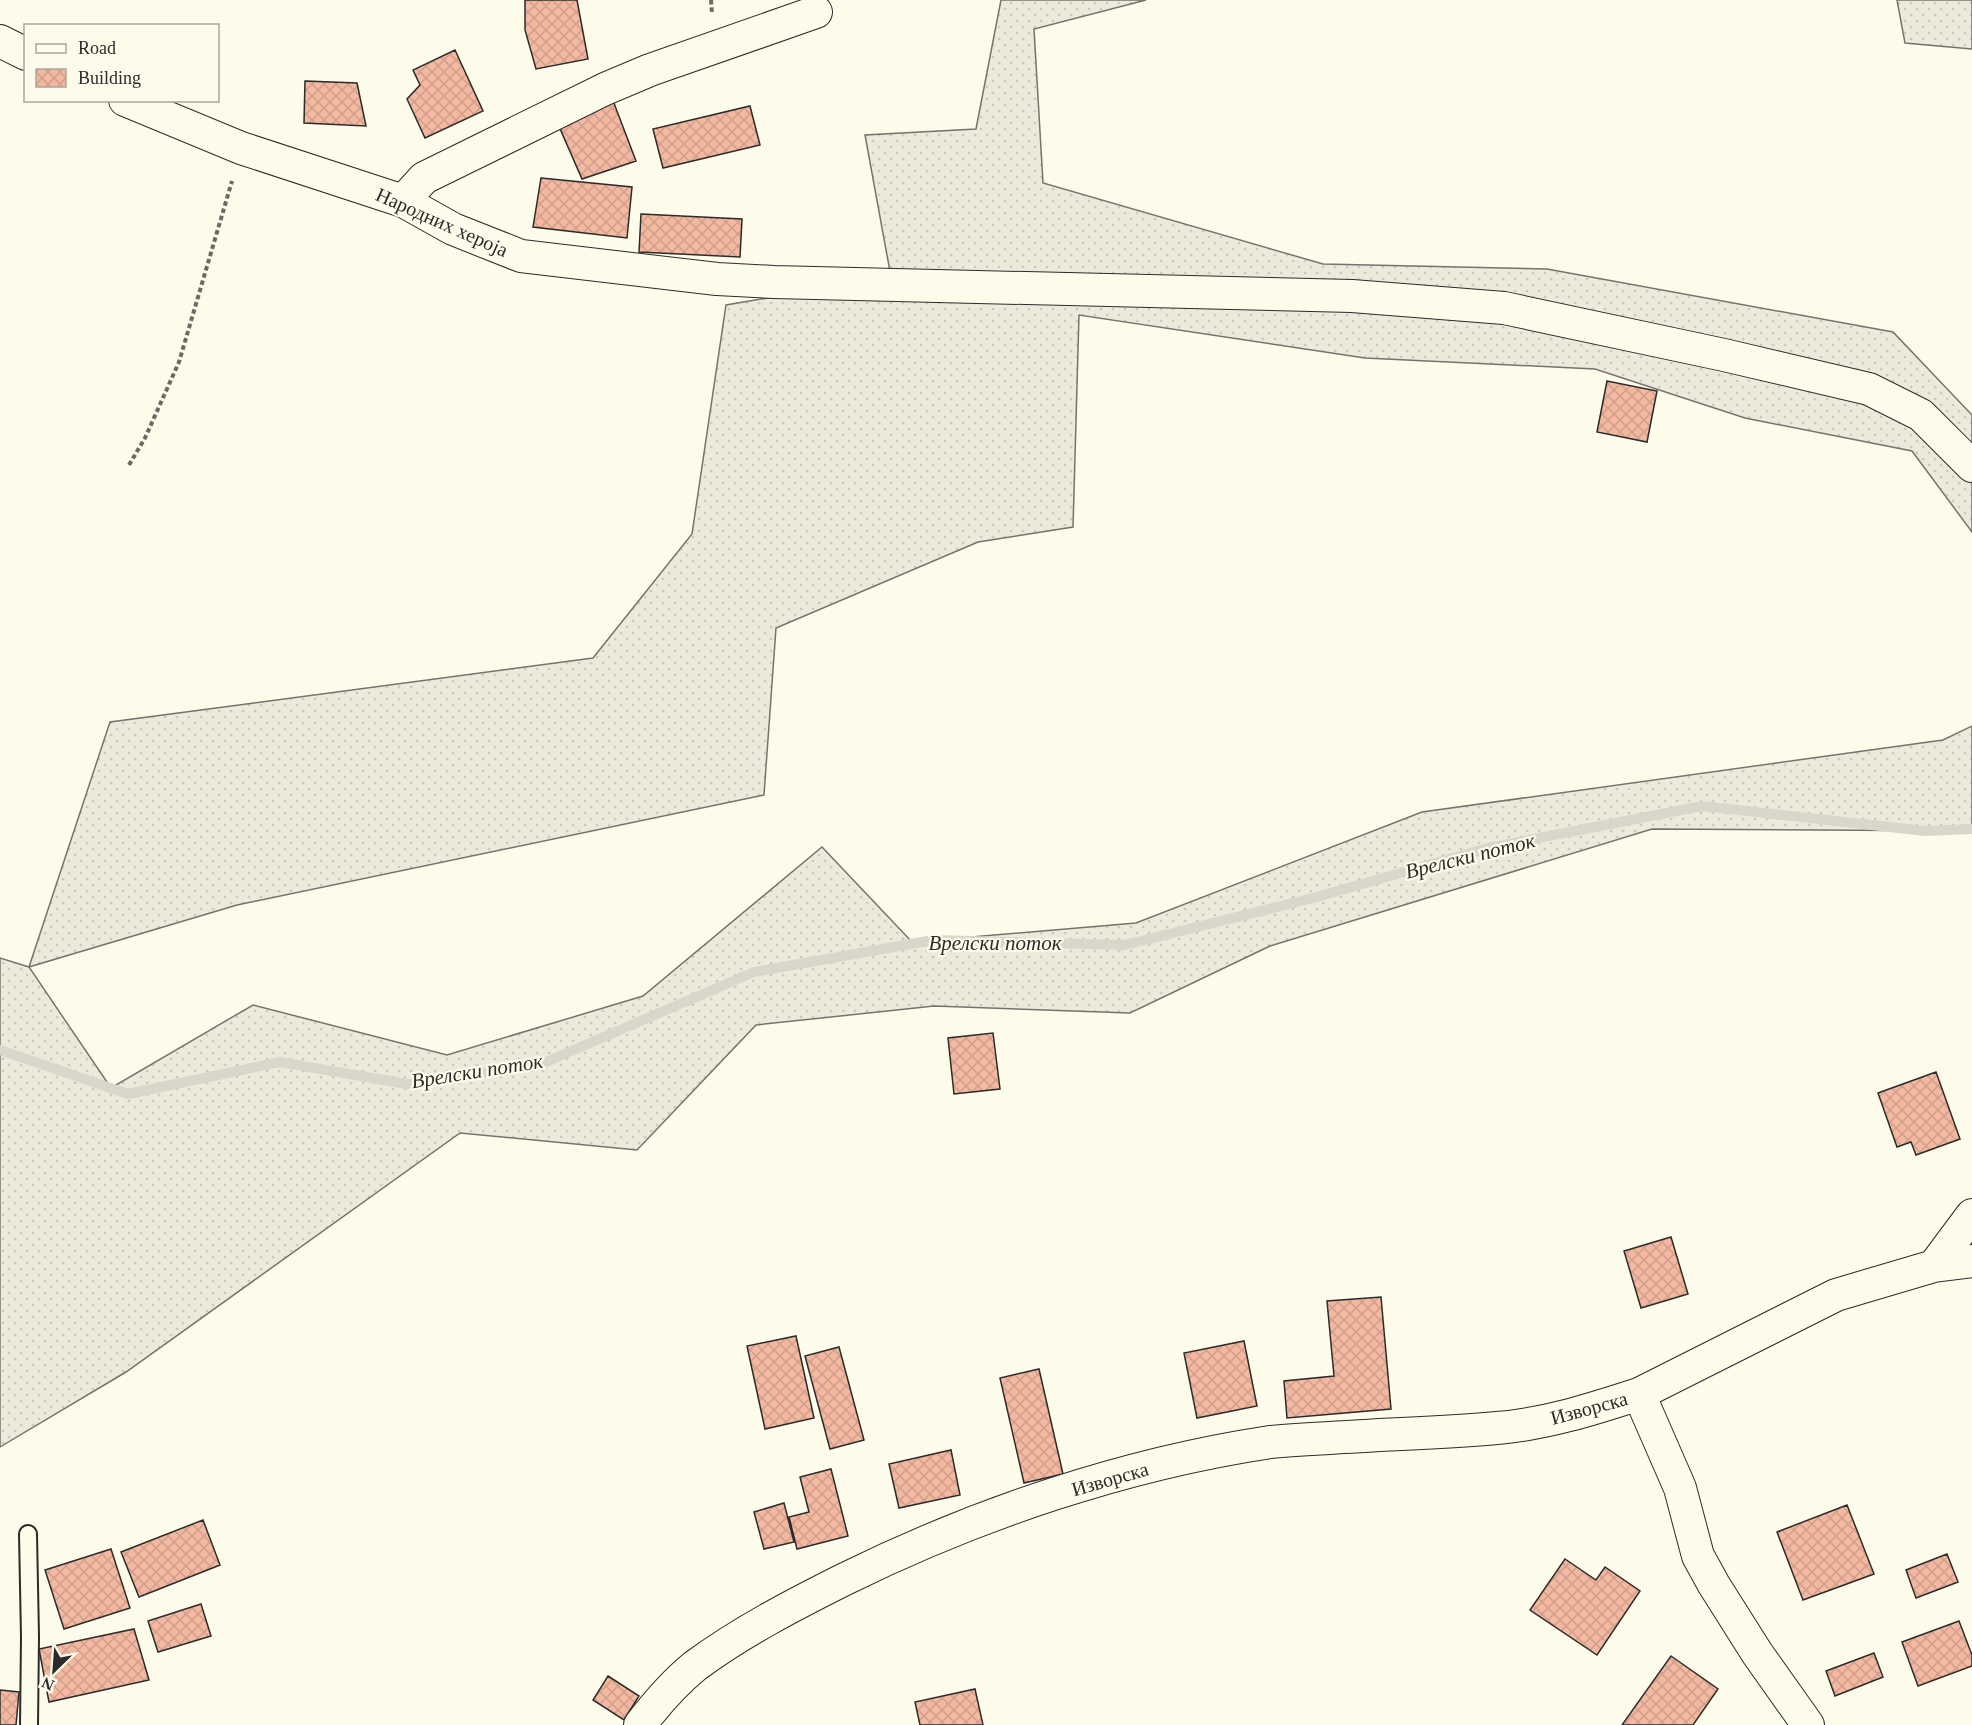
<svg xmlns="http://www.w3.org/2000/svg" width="1972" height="1725" viewBox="0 0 1972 1725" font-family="'Times New Roman',serif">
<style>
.grass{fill:url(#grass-dots);stroke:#74746e;stroke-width:1.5}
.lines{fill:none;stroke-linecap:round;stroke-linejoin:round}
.stream{stroke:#d8d7c9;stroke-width:10}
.building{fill:url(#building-cross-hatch);stroke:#2b2b2b;stroke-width:1.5}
.service-casing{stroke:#2b2b2b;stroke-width:20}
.minor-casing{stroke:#2b2b2b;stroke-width:34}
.path{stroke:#6a6964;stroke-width:4;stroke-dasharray:4.5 3;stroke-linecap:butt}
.service{stroke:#fdfbea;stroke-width:16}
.minor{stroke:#fdfbea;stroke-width:32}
.labels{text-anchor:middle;stroke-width:4.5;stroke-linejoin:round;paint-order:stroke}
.street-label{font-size:20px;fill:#2b2b2b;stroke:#fdfbea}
.water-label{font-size:21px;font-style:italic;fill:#2b2b2b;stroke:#fdfbea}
</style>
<defs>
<pattern id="grass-dots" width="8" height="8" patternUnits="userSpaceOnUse" patternTransform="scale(1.5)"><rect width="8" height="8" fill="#ecebdb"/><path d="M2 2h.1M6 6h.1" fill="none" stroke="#cbcabc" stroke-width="1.8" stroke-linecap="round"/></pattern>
<pattern id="building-cross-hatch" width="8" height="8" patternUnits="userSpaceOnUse" patternTransform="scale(1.5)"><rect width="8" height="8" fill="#f2b8a0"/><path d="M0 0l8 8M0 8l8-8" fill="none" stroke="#d09e8a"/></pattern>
</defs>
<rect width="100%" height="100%" fill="#fdfbea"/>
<!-- grass -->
<path class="grass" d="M1001 0H1146L1034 29 1043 183 1323 264 1547 269 1893 332 1972 415V532L1912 451 1745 418 1595 369 1365 358 1079 315 1073 527 978 542 776 628 764 795 237 905 29 967 111 1088 253 1005 447 1055 643 996 822 847 912 942 1136 923 1422 812 1943 740 1972 726V831L1652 829 1270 946 1130 1013 934 1006 756 1025 637 1150 460 1133 126 1372 0 1447V958L29 967 110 722 593 658 692 534 726 305 891 277 865 135 976 129Z
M1897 0H1972V49L1905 43Z"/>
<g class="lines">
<!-- stream -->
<path class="stream" d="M0 1050 128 1094 280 1062 407 1084 539 1065 754 972 933 940 1125 945 1313 898 1488 848 1702 806 1925 831 1972 829"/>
</g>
<!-- building -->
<path class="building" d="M525 0H577L588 59 536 69 525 30Z
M455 50 483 111 425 138 407 99 420 85 413 70Z
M305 81 357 83 366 126 304 123Z
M612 98 636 161 582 179 558 124Z
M750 106 760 145 663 168 653 129Z
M541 178 632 187 627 238 533 227Z
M641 214 742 219 740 257 639 252Z
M1607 381 1657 391 1647 442 1597 432Z
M993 1033 1000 1089 954 1094 948 1038Z
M1936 1072 1960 1139 1916 1155 1911 1142 1897 1147 1878 1093Z
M1671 1237 1688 1294 1641 1308 1624 1251Z
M1381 1297 1391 1409 1287 1418 1284 1381 1334 1376 1327 1301Z
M796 1336 814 1418 765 1429 747 1346Z
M1244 1341 1257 1406 1197 1418 1184 1353Z
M839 1347 864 1440 830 1449 805 1356Z
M1039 1369 1063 1474 1024 1483 1000 1378Z
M951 1450 960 1495 899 1508 889 1464Z
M831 1469 848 1536 797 1549 789 1517 809 1512 800 1477Z
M784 1503 794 1542 764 1549 754 1512Z
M1847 1505 1874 1574 1803 1600 1777 1532Z
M203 1520 220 1565 139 1597 121 1552Z
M111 1549 130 1608 64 1629 45 1570Z
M1947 1554 1958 1582 1916 1598 1906 1570Z
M1565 1559 1596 1580 1605 1567 1640 1591 1597 1655 1530 1610Z
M201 1604 211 1636 158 1652 148 1621Z
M1959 1621 1972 1655V1666L1918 1686 1902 1642Z
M134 1629 149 1680 49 1702 39 1649Z
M1874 1653 1883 1677 1835 1696 1826 1671Z
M1671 1656 1718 1689 1693 1725H1622Z
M608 1676 639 1696 624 1720 593 1700Z
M975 1689 983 1725H920L915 1702Z
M0 1690 19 1692 16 1725H0Z"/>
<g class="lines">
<!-- service casing -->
<g class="service-casing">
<path id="service" d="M28 1534 30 1637 29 1725"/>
</g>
<!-- minor casing -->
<g class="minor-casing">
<path id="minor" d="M0 41 26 54
M125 100 241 148 403 201 453 229 521 256 717 279 774 282 1352 296 1504 308 1724 355 1869 389 1921 415 1972 466
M403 201 424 178 605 89 650 70 816 12
M1934 1266 1972 1215
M1639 1394 1836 1295 1934 1266 1972 1261
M640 1725C656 1704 674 1683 695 1666 741 1632 793 1605 845 1579 977 1514 1124 1464 1270 1442 1290 1440 1310 1439 1330 1438 1386 1434 1442 1433 1497 1428 1546 1424 1593 1409 1639 1394L1680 1488 1698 1556 1714 1585 1757 1653 1808 1725"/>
</g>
<!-- path -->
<path class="path" d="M711 0 712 14
M129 465 145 438 179 362 232 181"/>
<!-- service -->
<use href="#service" class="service"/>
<!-- minor -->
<use href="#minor" class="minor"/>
</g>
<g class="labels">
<!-- street labels -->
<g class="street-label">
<text transform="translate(442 222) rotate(24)" y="7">Народних хероја</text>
<text transform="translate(1589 1408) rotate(-15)" y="7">Изворска</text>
<text transform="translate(1110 1479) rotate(-16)" y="7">Изворска</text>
</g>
<!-- water labels -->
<g class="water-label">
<text transform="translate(1470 856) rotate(-14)" y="7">Врелски поток</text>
<text x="995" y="950">Врелски поток</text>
<text transform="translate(477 1071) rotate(-9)" y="7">Врелски поток</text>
</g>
</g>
<!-- legend -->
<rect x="24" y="24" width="195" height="78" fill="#fdfbea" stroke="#a9a89e" stroke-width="1.5"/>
<rect x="36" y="44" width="30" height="9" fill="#fdfbea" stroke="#a9a89e" stroke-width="1.5"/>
<text x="78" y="54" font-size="18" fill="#2b2b2b">Road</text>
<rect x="36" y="69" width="30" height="18" fill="url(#building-cross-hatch)" stroke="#a9a89e" stroke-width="1.5"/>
<text x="78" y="84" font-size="18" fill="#2b2b2b">Building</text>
<!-- north arrow -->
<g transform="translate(54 1671) rotate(205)" stroke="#fdfbea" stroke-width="4.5" paint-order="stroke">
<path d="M0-4.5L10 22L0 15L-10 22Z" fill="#2b2b2b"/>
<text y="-9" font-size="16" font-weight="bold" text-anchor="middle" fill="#2b2b2b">N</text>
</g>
</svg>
